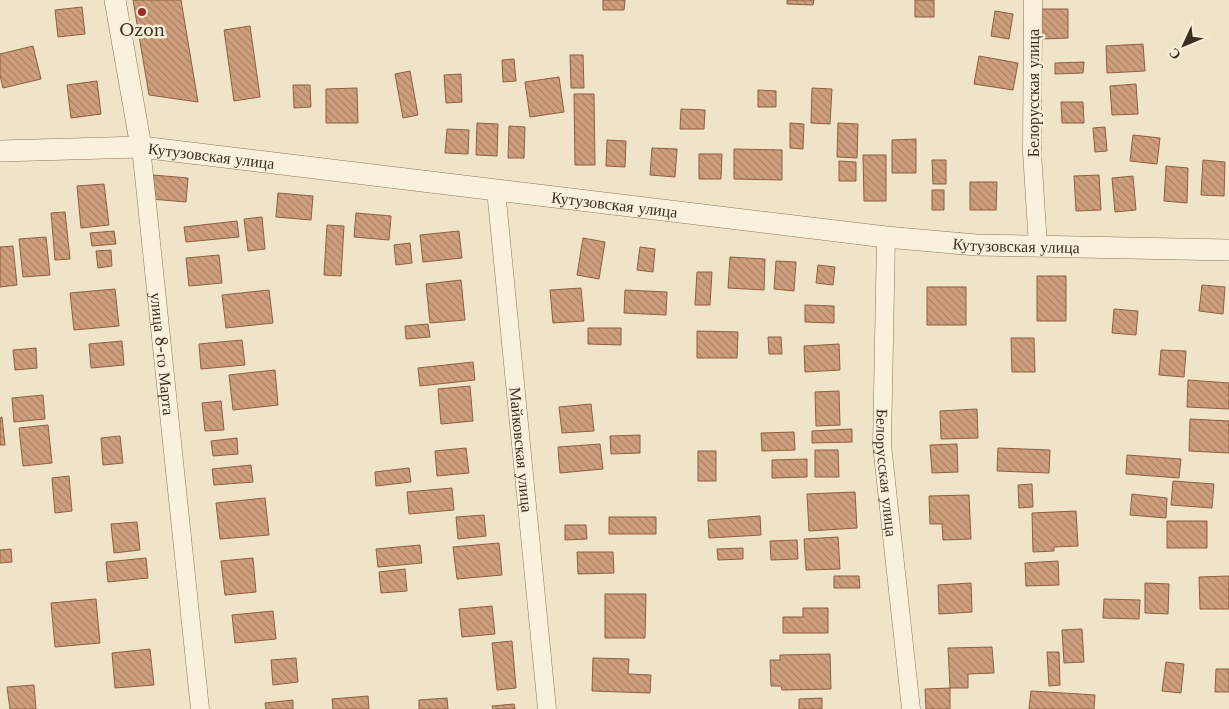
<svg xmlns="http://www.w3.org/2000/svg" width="1229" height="709" viewBox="0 0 1229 709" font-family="'Libre Baskerville',serif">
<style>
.building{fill:url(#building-back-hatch);stroke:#8d5f41}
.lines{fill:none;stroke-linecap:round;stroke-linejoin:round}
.minor-casing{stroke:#8d765c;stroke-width:19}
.tertiary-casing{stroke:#8d765c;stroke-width:22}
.minor{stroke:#faf1dc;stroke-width:18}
.tertiary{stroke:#faf1dc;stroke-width:21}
.poi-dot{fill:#9e2a2b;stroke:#f7eed8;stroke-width:2}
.labels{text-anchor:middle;stroke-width:5;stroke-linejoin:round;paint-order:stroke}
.poi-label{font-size:16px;fill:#3d2e20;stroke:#f7eed8}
.street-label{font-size:16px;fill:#3d2e20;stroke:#f7eed8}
</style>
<defs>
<pattern id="building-back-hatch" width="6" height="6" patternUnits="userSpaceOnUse" patternTransform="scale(1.25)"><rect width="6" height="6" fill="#cf9f7d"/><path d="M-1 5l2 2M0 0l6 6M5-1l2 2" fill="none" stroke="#a98266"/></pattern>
</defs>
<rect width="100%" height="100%" fill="#f0e4c8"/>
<!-- building -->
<path class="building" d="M133 0H181L198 102 149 95Z
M603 0H625L624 10H603Z
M787 0H814L813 5 787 4Z
M915 0H934V17H915Z
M82 7 85 34 58 37 55 10Z
M1040 9H1068V38L1041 39Z
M995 11 1013 14 1009 39 991 36Z
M250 26 260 97 234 101 224 30Z
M1143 44 1145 71 1107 73 1106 46Z
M33 46 41 79 3 88 0 75V54Z
M570 55H583L584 88H571Z
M979 56 1018 63 1013 90 974 84Z
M514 59 516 81 503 82 502 60Z
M1084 62 1083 73 1055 74V63Z
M410 71 418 115 403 118 395 74Z
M461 74 462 102 446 103 444 75Z
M559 77 564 112 530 117 525 82Z
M97 81 101 114 71 118 67 85Z
M1136 84 1138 114 1112 115 1110 86Z
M293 85H310L311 107 294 108Z
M357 88 358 123H326V89Z
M812 88 832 89 830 124 811 123Z
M758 90 776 91V107H758Z
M574 94H594L595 165H575Z
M1061 102H1083L1084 123H1062Z
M681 109 705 110 704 129H680Z
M477 123 498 124 497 156 476 155Z
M790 123 804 124 803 149 790 148Z
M838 123 858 124 857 158 837 157Z
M509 126 525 127 524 158H508Z
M1105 127 1107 151 1095 152 1093 128Z
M447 129 469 130 468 154 445 153Z
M1133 135 1160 138 1157 164 1130 161Z
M916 139V173H892V140Z
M607 140 626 141 625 167 606 166Z
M652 148 677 149 675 177 650 175Z
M734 149 782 150V180L734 179Z
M699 154H722L721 179H699Z
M863 155H886V201H864Z
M932 160H946V184H933Z
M1203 160 1225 162 1224 196 1201 195Z
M839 161 856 162V181H839Z
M1166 166 1188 168 1187 203 1164 201Z
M153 175 188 178 186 202 151 199Z
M1099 175 1101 210 1076 211 1074 176Z
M1133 176 1136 210 1115 212 1112 178Z
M970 182H997L996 210H970Z
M104 184 109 225 81 228 77 186Z
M932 190H944V210H932Z
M278 193 313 196 311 220 276 217Z
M65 212 70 259 55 260 51 213Z
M356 213 391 216 389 240 354 237Z
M262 217 265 249 248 251 244 219Z
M237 221 239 237 186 242 184 227Z
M327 225 344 226 341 276 324 275Z
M114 231 116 244 92 246 90 233Z
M459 231 462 258 423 262 420 235Z
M46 237 50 275 23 277 19 239Z
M583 238 605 242 599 279 577 275Z
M410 243 412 263 396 265 394 245Z
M13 246 17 285 0 287V247Z
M640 247 655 249 653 272 637 270Z
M111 250 112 266 98 268 96 251Z
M219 255 222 283 189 286 186 258Z
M730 257 765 259 764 290 728 288Z
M776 261 796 262 794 291 774 289Z
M818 265 835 267 833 285 816 283Z
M697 272H712L710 305H695Z
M1037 276H1066V321H1037Z
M461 280 465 320 430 323 426 284Z
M1202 285 1225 287 1223 314 1199 311Z
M927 287H966V325H927Z
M581 288 584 321 553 323 550 290Z
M115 289 119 326 74 330 70 293Z
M269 290 273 323 226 328 222 295Z
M625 290 667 292 666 315 624 313Z
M805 305 834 306V323L805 322Z
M1114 309 1138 311 1136 335 1112 333Z
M428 324 430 337 406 339 405 326Z
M588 328H621V345L588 344Z
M697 331 738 332 737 358H697Z
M768 337H781L782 354H769Z
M1011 338H1034L1035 372H1012Z
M242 340 245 365 201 369 199 344Z
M122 341 124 365 91 368 89 344Z
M839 344 840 370 805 372 804 346Z
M36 348 37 368 15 370 13 350Z
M1161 350 1186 351 1184 377 1159 375Z
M473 362 475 380 420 386 418 368Z
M275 370 278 405 233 410 229 375Z
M1188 380 1229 383V409L1187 407Z
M470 386 473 421 441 424 438 389Z
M839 391 840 425 816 426 815 392Z
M43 395 45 419 14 422 12 398Z
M221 401 224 430 205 431 202 403Z
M591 404 594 431 562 433 559 407Z
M977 409 978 438 941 439 940 411Z
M2 417 5 445H0V418Z
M1190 419 1229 421V453L1189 451Z
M48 425 52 463 23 466 19 428Z
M852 429V442L812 443V431Z
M794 432 795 450 762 451 761 433Z
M640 435V453L611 454 610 436Z
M120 436 123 463 103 465 101 438Z
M237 438 238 454 213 456 211 441Z
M600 444 603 469 560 473 558 447Z
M957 444 958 472 932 473 930 445Z
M466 448 469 473 437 476 435 451Z
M998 448 1050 450 1049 473 997 471Z
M815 450H838L839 477H815Z
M698 451H716V481H698Z
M1127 455 1181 459 1179 478 1126 474Z
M807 459V477L772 478V460Z
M251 465 253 482 214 485 212 469Z
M409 468 411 482 376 486 375 472Z
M69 476 72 511 55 513 52 478Z
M1173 481 1214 484 1212 508 1171 505Z
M1032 484 1033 507 1019 508 1018 485Z
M452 488 454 510 409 514 407 492Z
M855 492 857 528 809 531 807 494Z
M1132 494 1167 498 1166 518 1130 515Z
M969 495 971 539 943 540 942 524H930L929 496Z
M265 498 269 535 220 539 216 503Z
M1076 511 1078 546 1054 547V551L1033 552 1032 513Z
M484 515 486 536 458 539 456 517Z
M760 516 761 535 709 538 708 520Z
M609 517H656V534H609Z
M1167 521H1207V548H1167Z
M137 522 140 550 114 553 111 524Z
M565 525H586L587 539 565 540Z
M838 537 840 569 806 570 804 539Z
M797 540 798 559 771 560 770 541Z
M499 543 502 575 457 579 453 547Z
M420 545 422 563 378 567 376 549Z
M743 548V559L718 560 717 549Z
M11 549 12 562 0 563V550Z
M577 552H613L614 573 578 574Z
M146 558 148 578 108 582 106 562Z
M253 558 256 592 225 595 221 561Z
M1058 561 1059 585 1026 586 1025 563Z
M405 569 407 591 381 593 379 572Z
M834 576H859L860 588H834Z
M1229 576V609H1200L1199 577Z
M971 583 972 612 939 614 938 585Z
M1145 583 1169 584 1168 614 1145 613Z
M605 594H646L645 638H605Z
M96 599 100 643 55 647 51 603Z
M1104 599 1140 600 1139 619 1103 618Z
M492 606 495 634 462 637 459 609Z
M803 608H828V633H783V617H803Z
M273 611 276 639 235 643 232 615Z
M1082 629 1084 662 1064 663 1062 630Z
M512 641 516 688 497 690 492 643Z
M992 647 994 673 968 674V688H950L948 648Z
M150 649 154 685 115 688 112 653Z
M1047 652H1059L1060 685 1049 686Z
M830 654 831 689 782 690 781 686H771L770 660H780V655Z
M296 658 298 682 273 685 271 660Z
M593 658 629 659 628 674 651 675 650 693 592 691Z
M1166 662 1184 664 1181 693 1162 691Z
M1216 669H1229V692H1215Z
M34 685 36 709H10L7 687Z
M950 688V709H926L925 689Z
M1031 691 1095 695 1094 709H1029Z
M368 696 369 709H333L332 699Z
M447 698 448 709H419V700Z
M822 698V709H799V699Z
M293 700V709H266L265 703Z
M514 704 515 709H493L492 706Z"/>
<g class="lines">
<!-- minor casing -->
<g class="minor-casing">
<g id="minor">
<path d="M1033 0 1032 152 1038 246"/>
<path id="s1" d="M141 147 200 709"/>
<path id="s2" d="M496 190 547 709"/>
<path id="s3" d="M886 237 882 445 911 709"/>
</g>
</g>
<!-- tertiary casing -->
<g class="tertiary-casing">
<g id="tertiary">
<path d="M115 0 141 147"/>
<path id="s4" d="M0 151 141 147 886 237 976 245 1229 250"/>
</g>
</g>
<!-- minor -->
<use href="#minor" class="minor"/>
<!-- tertiary -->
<use href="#tertiary" class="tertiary"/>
</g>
<!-- markers -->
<circle class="poi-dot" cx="142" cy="12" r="5"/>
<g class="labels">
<!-- poi labels -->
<g class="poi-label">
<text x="142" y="36">Ozon</text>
</g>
<!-- street labels -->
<g class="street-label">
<text transform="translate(1033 93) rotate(-90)" y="6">Белорусская улица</text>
<text dy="6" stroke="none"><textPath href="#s4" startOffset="212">Кутузовская улица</textPath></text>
<text dy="6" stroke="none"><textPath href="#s4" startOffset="618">Кутузовская улица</textPath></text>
<text dy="6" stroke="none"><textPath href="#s4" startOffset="1022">Кутузовская улица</textPath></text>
<text dy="6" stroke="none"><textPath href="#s1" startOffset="208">улица 8-го Марта</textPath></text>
<text dy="6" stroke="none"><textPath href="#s2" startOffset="261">Майковская улица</textPath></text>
<text dy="6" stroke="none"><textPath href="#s3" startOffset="236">Белорусская улица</textPath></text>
</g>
</g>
<!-- north arrow -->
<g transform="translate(1184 45) rotate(226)" stroke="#f7eed8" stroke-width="4" paint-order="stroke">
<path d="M0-4L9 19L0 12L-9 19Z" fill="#3d2e20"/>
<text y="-8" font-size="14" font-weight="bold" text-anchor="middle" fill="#3d2e20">С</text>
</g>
</svg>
